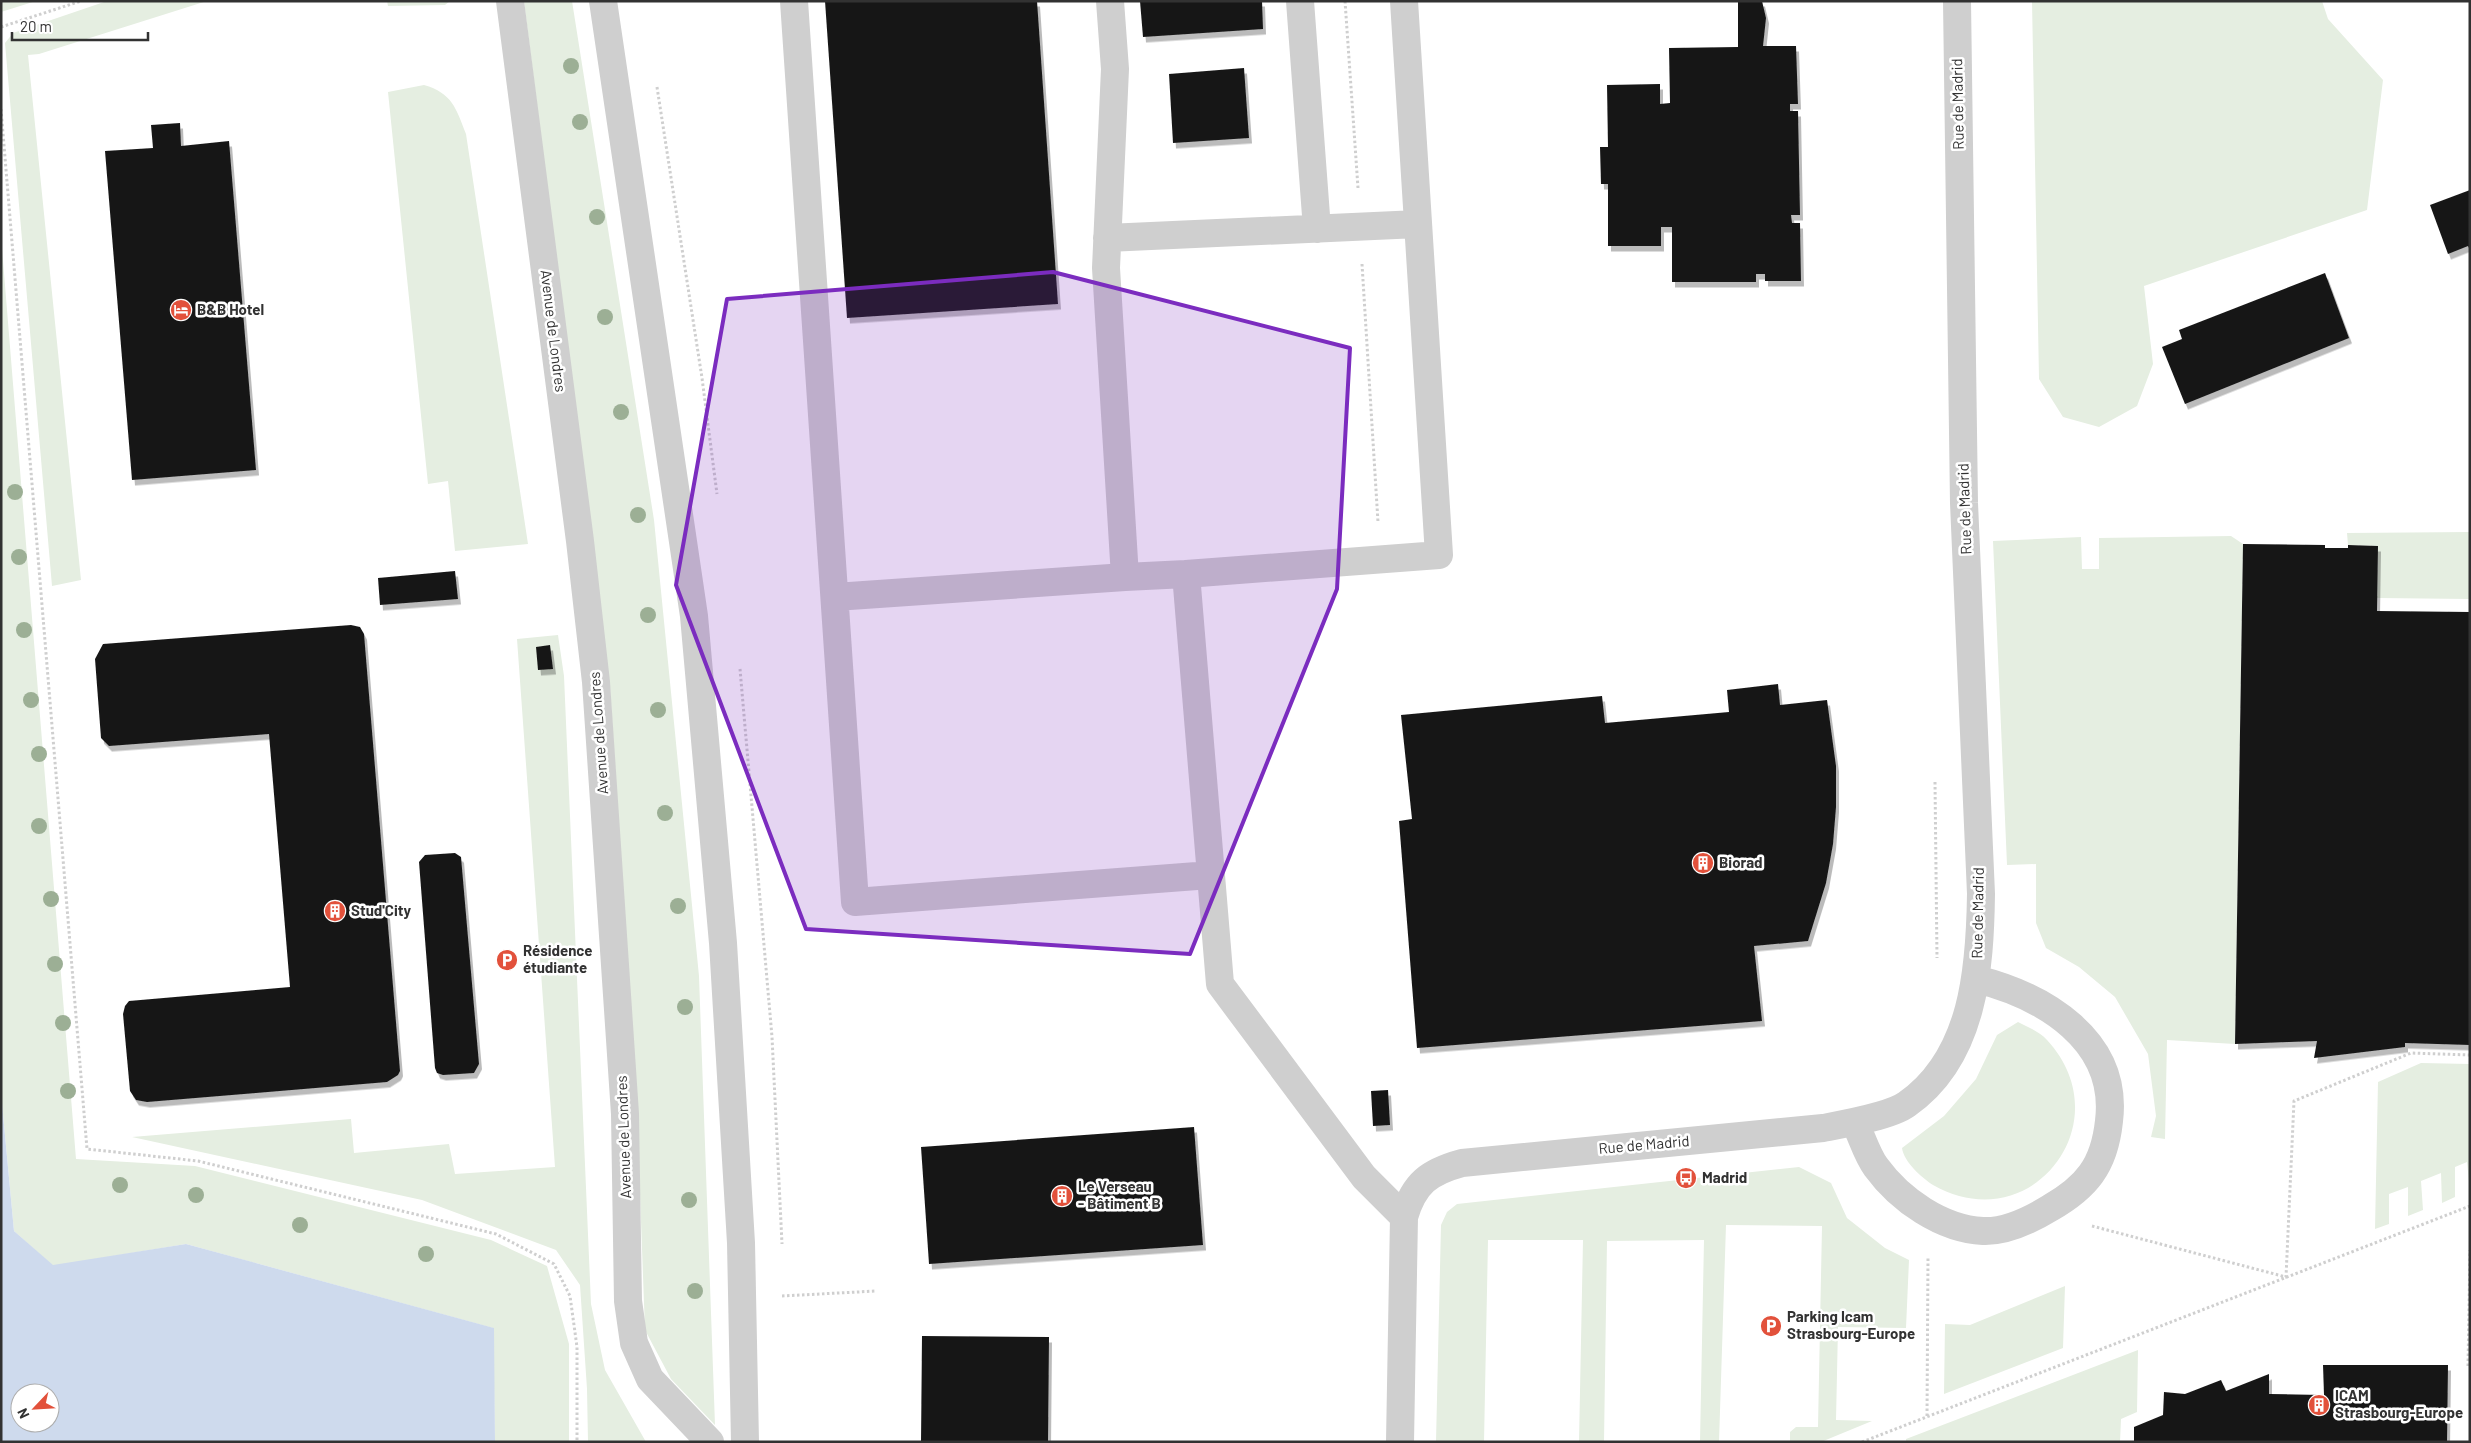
<svg xmlns="http://www.w3.org/2000/svg" width="2471" height="1443" viewBox="0 0 2471 1443" font-family="Barlow,sans-serif">
<style>
.green{fill:#e5eee1}
.water{fill:#cedaed;fill-rule:evenodd}
.building{fill:#191919;filter:url(#shadow)}
.lines{fill:none;stroke-linecap:round;stroke-linejoin:round}
.path{stroke:#cfcfcf;stroke-width:3;stroke-dasharray:2.5 2.5;stroke-linecap:butt}
.minor{stroke:#cfcfcf;stroke-width:28}
.tree{fill:#9caf95}
.marked{fill:#7b2cbf;fill-opacity:0.2;stroke:#7b2cbf;stroke-width:4;stroke-linejoin:round}
.labels{text-anchor:middle;stroke-width:5;stroke-linejoin:round;paint-order:stroke}
.street-label{font-size:15px;fill:#323232;stroke:#fff}
.poi-label{font-size:15px;font-weight:bold;fill:#323232;stroke:#fff;text-anchor:start}
</style>
<defs>
<filter id="shadow"><feDropShadow dx="3" dy="5.5" stdDeviation="0" flood-color="#0004"/></filter>
</defs>
<rect width="100%" height="100%" fill="#fff"/>
<!-- green -->
<path class="green" d="M1 1H36L1 12Z
M107 1H207L39 54 28 55 81 580 52 586 5 43 13 33Z
M387 1H450L445 5 388 6Z
M524 1H572L654 520 699 976 715 1425 671 1379 645 1330 637 1113 610 687Z
M2032 1H2322L2328 19 2383 80 2367 210 2144 286 2153 364 2137 406 2099 427 2063 417 2039 379Z
M424 85C452 93 456 108 466 134L528 544 455 551 448 481 428 484 388 92Z
M1 236 76 1159 195 1166 491 1240 547 1266 569 1344V1442H495L493 1328 186 1244 53 1266 14 1231 1 1093Z
M2470 532V599L2377 598 2378 546 2348 545 2347 533Z
M2231 536 2243 544 2235 1044 2167 1040 2165 1139 2151 1137 2156 1116 2148 1054 2115 997 2079 967 2046 948 2036 923V864L2007 865 1993 541 2081 537 2082 569H2099V538Z
M558 635 564 676 591 1304 605 1370 646 1442H588L587 1389 580 1285 556 1250 422 1200 132 1137 351 1119 354 1153 449 1144 455 1174 555 1167 517 639Z
M2018 1022C2028 1027 2040 1032 2047 1040 2123 1122 2031 1241 1933 1185 1921 1177 1904 1162 1902 1148L1944 1116 1976 1079 1997 1035Z
M2421 1063 2470 1064V1191L2467 1162 2455 1167V1197L2442 1203 2441 1173 2421 1181 2423 1210 2408 1216V1187L2389 1194V1224L2375 1229 2378 1082Z
M1799 1167 1831 1183 1847 1218 1885 1248 1909 1260 1906 1328 1838 1327 1836 1420 1872 1421 1821 1442H1790V1432L1796 1427H1818L1822 1226 1726 1225 1719 1442H1700L1704 1240 1607 1241 1604 1442H1579L1583 1240H1488L1484 1442H1436L1441 1225 1447 1212 1457 1204Z
M2065 1286 2063 1348 1944 1394 1945 1324 1970 1325Z
M2138 1350 2137 1412 2121 1419 2120 1442H1906V1439Z"/>
<!-- water -->
<path class="water" d="M1 1093 14 1231 53 1265 186 1244 494 1328 495 1442H1ZM20 1393H50V1423H20Z"/>
<!-- building -->
<path class="building" d="M825 1H1037L1058 304 847 318Z
M1140 1H1262L1263 29 1143 37Z
M1738 1H1762L1766 18 1763 46H1796L1798 104H1790V111H1798L1800 215H1791L1792 223H1800L1801 281H1765V274H1756V282H1672V227H1661V246H1608V184H1601L1600 147H1608L1607 85 1660 84V104L1670 103 1669 48 1738 47Z
M1244 68 1249 138 1173 143 1169 74Z
M180 123 181 146 229 141 256 470 132 480 105 151 153 148 151 125Z
M2470 190V250L2468 246 2448 254 2430 205Z
M2325 273 2349 338 2185 404 2162 347 2182 339 2179 330Z
M2243 544 2325 545V548H2348V545L2378 546 2377 611 2470 612V1045L2405 1043V1047L2314 1058 2317 1041 2235 1044Z
M455 571 458 599 380 605 378 578Z
M351 625 360 627 364 634 400 1071 398 1075 387 1082 147 1102 136 1100 130 1091 123 1014 125 1006 129 1001 290 987 269 734 109 746 101 738 95 659 103 644Z
M550 645 553 669 538 670 536 647Z
M1778 684 1780 705 1827 700 1836 766V807L1833 844 1826 883 1808 941 1754 946 1762 1021 1417 1048 1399 821 1412 819 1401 715 1602 696 1605 723 1729 712 1727 690Z
M455 853 461 857 479 1064 474 1073 443 1075 437 1073 435 1068 419 862 425 855Z
M1388 1090 1390 1125 1373 1126 1371 1091Z
M1194 1127 1203 1245 929 1264 921 1147Z
M922 1336 1049 1337 1048 1442H921Z
M2323 1365H2448L2447 1442H2134V1427L2163 1415 2164 1392 2185 1394 2221 1380 2226 1391 2269 1374V1394L2324 1395Z"/>
<g class="lines">
<!-- path -->
<path class="path" d="M1345 1 1358 188
M1 27 81 1
M657 87 702 378 717 494
M1 109 87 1149 198 1161 496 1234 554 1264 570 1296 577 1347V1442
M1362 264 1378 522
M740 669 772 1037 782 1244
M1935 782 1937 958
M2092 1226 2286 1277 2294 1101 2411 1053 2470 1055
M782 1296 876 1291
M2468 1366 2470 1250
M1927 1416 1928 1257
M1862 1442 2470 1206"/>
<!-- minor -->
<path class="minor" d="M510 1 580 541 596 682 625 1114 628 1301 634 1343 650 1379 710 1442
M603 1 694 616 723 943 741 1243 745 1442
M794 1 855 902 1210 875
M1110 1 1115 69 1106 268 1125 577 1186 574
M1300 1 1317 229
M1107 238 1418 224
M835 597 1125 577
M1855 1123C1862 1137 1867 1155 1876 1167 1900 1200 1942 1229 1983 1231 2006 1232 2032 1219 2050 1208 2064 1200 2081 1188 2091 1174 2102 1159 2107 1140 2109 1121 2119 1040 2044 996 1976 979
M1404 1217 1364 1177 1220 984 1186 574 1439 555 1404 1
M1400 1442 1404 1217C1414 1183 1429 1172 1462 1163L1823 1128C1844 1124 1891 1116 1907 1104 1974 1057 1980 968 1981 894L1964 503 1957 1"/>
</g>
<!-- trees -->
<g class="tree">
<circle cx="571" cy="66" r="8"/>
<circle cx="580" cy="122" r="8"/>
<circle cx="597" cy="217" r="8"/>
<circle cx="605" cy="317" r="8"/>
<circle cx="621" cy="412" r="8"/>
<circle cx="15" cy="492" r="8"/>
<circle cx="638" cy="515" r="8"/>
<circle cx="19" cy="557" r="8"/>
<circle cx="648" cy="615" r="8"/>
<circle cx="24" cy="630" r="8"/>
<circle cx="31" cy="700" r="8"/>
<circle cx="658" cy="710" r="8"/>
<circle cx="39" cy="754" r="8"/>
<circle cx="665" cy="813" r="8"/>
<circle cx="39" cy="826" r="8"/>
<circle cx="51" cy="899" r="8"/>
<circle cx="678" cy="906" r="8"/>
<circle cx="55" cy="964" r="8"/>
<circle cx="685" cy="1007" r="8"/>
<circle cx="63" cy="1023" r="8"/>
<circle cx="68" cy="1091" r="8"/>
<circle cx="120" cy="1185" r="8"/>
<circle cx="196" cy="1195" r="8"/>
<circle cx="689" cy="1200" r="8"/>
<circle cx="300" cy="1225" r="8"/>
<circle cx="426" cy="1254" r="8"/>
<circle cx="695" cy="1291" r="8"/>
</g>
<!-- marked area -->
<path class="marked" d="M1053 272 1350 348 1337 589 1190 954 806 929 676 585 727 299Z"/>
<!-- icons -->
<defs>
<g id="hotel-disc" transform="scale(1.125)"><circle r="9.5" fill="#e2513b" stroke="#fff"/><path d="M-6-4.5h1.5V1H6V5H4.5V3h-9V5H-6ZM-4 0a1.8 1.8 0 1 1 3.6 0ZM.5 0V-2.5h3Q6-2.5 6 0Z" fill="#fff"/></g>
<g id="building-disc" transform="scale(1.125)"><circle r="9.5" fill="#e2513b" stroke="#fff"/><path d="M-4-6H4V6H1V3H-1V6H-4ZM-2.5-4.3h1.7v1.8h-1.7ZM.8-4.3h1.7v1.8H.8ZM-2.5-1h1.7V.8h-1.7ZM.8-1h1.7V.8H.8Z" fill="#fff"/></g>
<g id="parking-disc" transform="scale(1.125)"><circle r="9.5" fill="#e2513b" stroke="#fff"/><path d="M-3.5-5.5H1a3.5 3.5 0 0 1 0 7H-1V5.5H-3.5ZM-1-3.4V-.6H.8a1.4 1.4 0 0 0 0-2.8Z" fill="#fff"/></g>
<g id="bus-disc" transform="scale(1.125)"><circle r="9.5" fill="#e2513b" stroke="#fff"/><path d="M-5-6H5V4H4V6H2V4H-2V6H-4V4H-5ZM-3.5-4V0h7V-4ZM-3.5 1.2v1.5H-2V1.2ZM2 1.2v1.5H3.5V1.2Z" fill="#fff"/></g>
</defs>
<g fill-rule="evenodd">
<use href="#hotel-disc" x="181" y="310"/>
<use href="#building-disc" x="1703" y="863"/>
<use href="#building-disc" x="335" y="911"/>
<use href="#parking-disc" x="507" y="960"/>
<use href="#bus-disc" x="1686" y="1178"/>
<use href="#building-disc" x="1062" y="1196"/>
<use href="#parking-disc" x="1771" y="1326"/>
<use href="#building-disc" x="2319" y="1405"/>
</g>
<g class="labels">
<!-- street labels -->
<g class="street-label">
<text transform="translate(1958 104) rotate(-91)" y="5">Rue de Madrid</text>
<text transform="translate(553 331) rotate(83)" y="5">Avenue de Londres</text>
<text transform="translate(1965 509) rotate(-92)" y="5">Rue de Madrid</text>
<text transform="translate(599 733) rotate(-94)" y="5">Avenue de Londres</text>
<text transform="translate(1978 913) rotate(-89)" y="5">Rue de Madrid</text>
<text transform="translate(624 1137) rotate(-92)" y="5">Avenue de Londres</text>
<text transform="translate(1644 1145) rotate(-5)" y="5">Rue de Madrid</text>
</g>
<!-- poi labels -->
<g class="poi-label">
<text x="197" y="315">B&amp;B Hotel</text>
<text x="1719" y="868">Biorad</text>
<text x="351" y="916">Stud'City</text>
<text x="523" y="956">Résidence<tspan x="523" dy="17">étudiante</tspan></text>
<text x="1702" y="1183">Madrid</text>
<text x="1078" y="1192">Le Verseau<tspan x="1078" dy="17">- Bâtiment B</tspan></text>
<text x="1787" y="1322">Parking Icam<tspan x="1787" dy="17">Strasbourg-Europe</tspan></text>
<text x="2335" y="1401">ICAM<tspan x="2335" dy="17">Strasbourg-Europe</tspan></text>
</g>
</g>
<!-- border -->
<rect width="2471" height="1443" fill="none" stroke="#323232" stroke-width="5"/>
<!-- north arrow -->
<g transform="translate(35 1408) rotate(245)"><circle r="24" fill="#ffffff" stroke="#adadad"/>
<path d="M0-4L9 19L0 12L-9 19Z" fill="#e2513b"/>
<text y="-8" font-size="14" font-weight="bold" text-anchor="middle" fill="#323232">N</text>
</g>
<!-- scale -->
<path d="M12 32v8h136v-8" fill="none" stroke="#323232" stroke-width="2.5"/>
<text x="20" y="32" font-size="15" fill="#323232" stroke="#ffffff" stroke-width="4" paint-order="stroke">20 m</text>
</svg>
